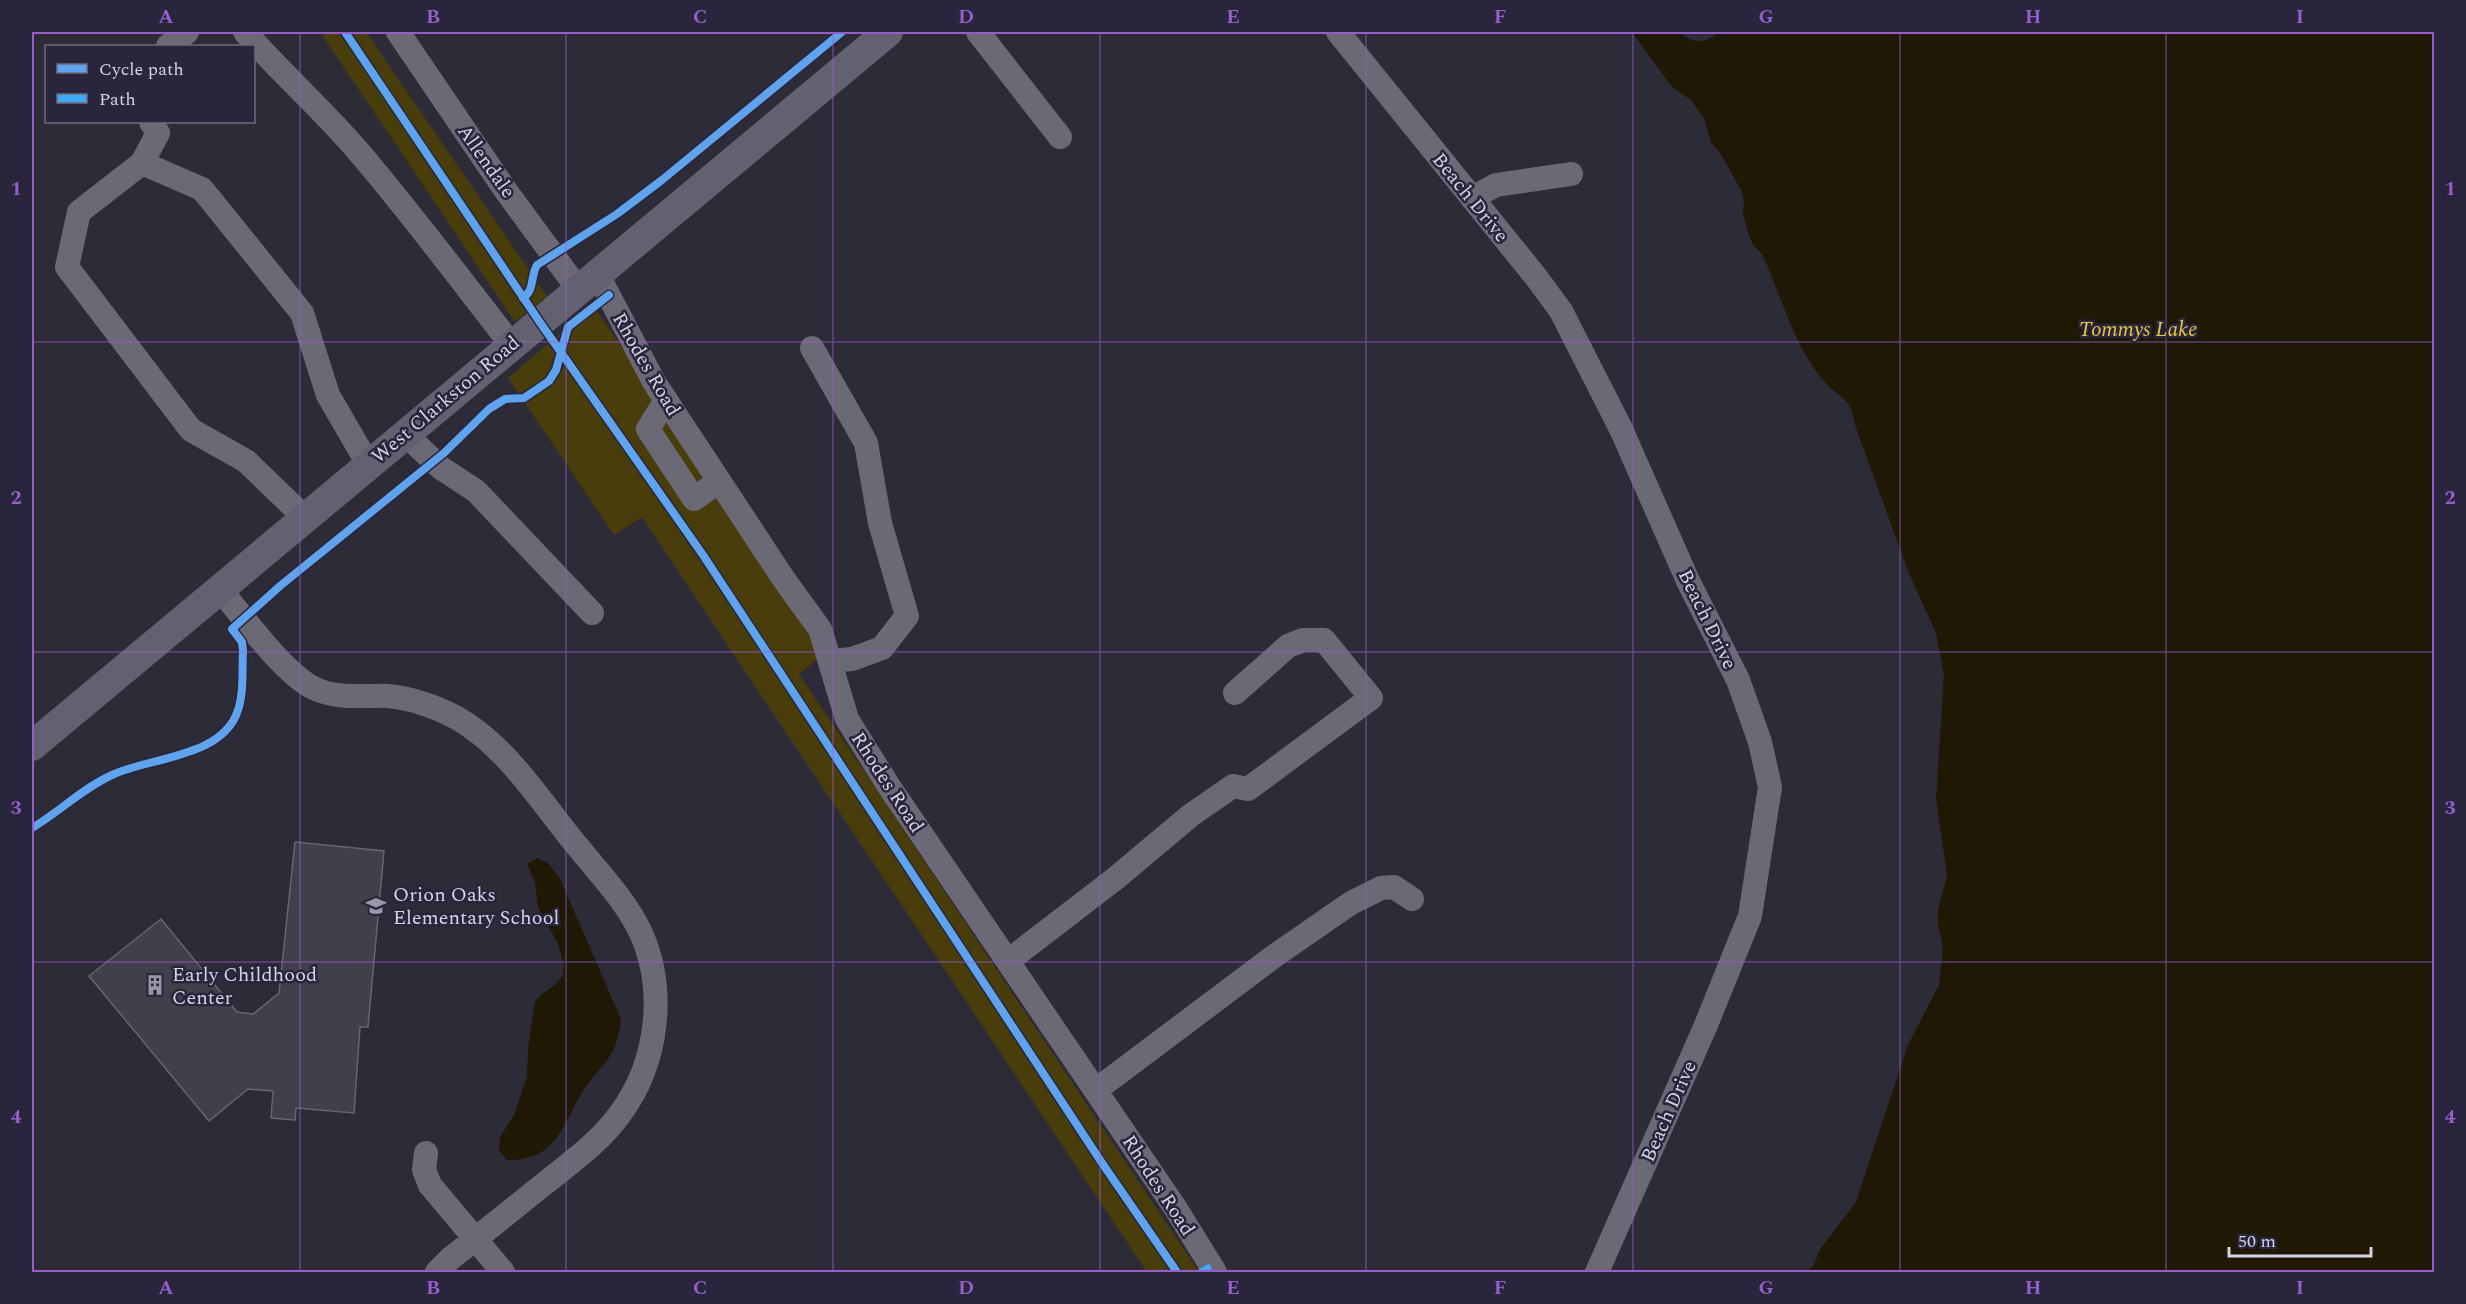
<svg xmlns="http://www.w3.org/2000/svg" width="2466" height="1304" viewBox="0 0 2466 1304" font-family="Spectral,serif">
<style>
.green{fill:#493d0c}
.water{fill:#1e1805}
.building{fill:#41404a;stroke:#666570;stroke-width:1.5}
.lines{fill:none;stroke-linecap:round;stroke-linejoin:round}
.minor{stroke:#6b6976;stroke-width:24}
.major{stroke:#636170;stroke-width:30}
.quiet{stroke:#3fa9f5;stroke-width:6;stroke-dasharray:12 6;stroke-linecap:butt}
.cycleway-casing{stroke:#29253d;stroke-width:11}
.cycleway{stroke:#60a3ed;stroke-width:8}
.grid{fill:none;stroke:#965eca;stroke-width:1.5;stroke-opacity:0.55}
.labels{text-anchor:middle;stroke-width:5;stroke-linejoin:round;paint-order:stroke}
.street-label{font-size:20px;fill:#d5d3e3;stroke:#29253d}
.poi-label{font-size:20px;fill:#d5d3e3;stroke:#29253d;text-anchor:start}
.water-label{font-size:21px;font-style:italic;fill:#e8c83f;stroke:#29253d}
.neatline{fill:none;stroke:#965eca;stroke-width:2}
.grid-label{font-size:20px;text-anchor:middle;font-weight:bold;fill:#965eca}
</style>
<rect width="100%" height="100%" fill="#2c2b37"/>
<!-- green -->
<path class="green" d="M320 32H366L547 296 515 322Z
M593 305 826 652 799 674 1199 1272H1147L642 517 614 535 508 378Z"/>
<!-- water -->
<path class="water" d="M1632 32H1680C1690 44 1708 44 1718 32H2434V1272H1806L1813 1266 1821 1248 1856 1202 1908 1045 1939 985 1943 948 1938 925V911L1947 875 1936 799 1944 675 1936 633 1908 571 1855 425C1850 395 1842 401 1825 382 1794 348 1781 294 1762 254L1753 245 1749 236 1743 214 1744 202 1742 192 1722 156 1711 142 1704 118 1691 100 1672 87Z
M537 858 548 863 560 879 621 1019C616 1061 603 1061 583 1091 562 1125 557 1161 507 1160L499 1150 500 1137 514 1115 527 1077 528 1048 535 1002 542 994 556 984 563 975 564 966 558 944 538 907 535 882 527 864Z"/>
<!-- building -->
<path class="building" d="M295 842 384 851 368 1027H360L354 1113 296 1108 295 1120 271 1118 273 1091 248 1089 209 1121 89 976 161 919 237 1012 253 1014 279 993Z"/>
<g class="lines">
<!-- minor -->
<path class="minor" d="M245 32C281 73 322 109 358 151 411 213 460 279 511 344
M398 32 506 191 578 289
M978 32 1060 137
M1338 32 1536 277 1561 311 1621 429 1688 581 1738 680 1760 742 1770 787 1750 916 1706 1025 1597 1272
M168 46 187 32
M142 163 158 133 151 122
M1472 198 1496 185 1571 174
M597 273 654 382 785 581 820 629 847 719 888 785 1176 1209 1215 1272
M812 348 866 443 880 523 907 616 882 648 852 659 830 661
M666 400 648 429 694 499 719 481
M405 434 441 468 476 491 592 613
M304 517 246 461 191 430 67 267 79 212 142 163 202 189 302 313 328 395 368 464
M219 588C242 615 286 678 318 690 340 699 364 695 387 696 411 698 436 707 457 718 508 747 542 804 578 847 600 874 625 900 640 931 667 989 658 1063 620 1114 600 1142 570 1163 544 1184 513 1209 482 1234 451 1258L437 1272
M1008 961 1116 878 1191 815 1233 786 1248 789 1371 698 1324 640H1303L1288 646 1235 693
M1096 1090 1273 957 1351 903 1381 888 1394 887 1412 899
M426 1153 424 1170 430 1185 503 1272"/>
<!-- major -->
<path class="major" d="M32 746 888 32"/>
<!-- quiet -->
<path class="quiet" d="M1200 1272 1211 1266"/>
<!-- cycleway casing -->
<g class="cycleway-casing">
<path id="cycleway" d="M345 32 539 321 703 555 1102 1163 1177 1272
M523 298C535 290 530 277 537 265L617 214 662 180 842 32
M32 828C59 812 83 788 112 775 150 757 223 758 238 710 244 692 242 670 243 650L242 642 232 629 280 586 444 453 489 409 505 399 524 398 549 381 556 370 568 327 609 295"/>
</g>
<!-- cycleway -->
<use href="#cycleway" class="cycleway"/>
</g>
<!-- grid -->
<path class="grid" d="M300 32V1272M566 32V1272M833 32V1272M1100 32V1272M1366 32V1272M1633 32V1272M1900 32V1272M2166 32V1272M32 342H2434M32 652H2434M32 962H2434"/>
<!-- icons -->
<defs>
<g id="school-bare" transform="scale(1.62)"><path d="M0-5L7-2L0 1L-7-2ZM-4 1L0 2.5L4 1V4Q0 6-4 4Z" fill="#9a98a7" stroke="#29253d" stroke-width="2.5" paint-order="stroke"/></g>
<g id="building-bare" transform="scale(1.62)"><path d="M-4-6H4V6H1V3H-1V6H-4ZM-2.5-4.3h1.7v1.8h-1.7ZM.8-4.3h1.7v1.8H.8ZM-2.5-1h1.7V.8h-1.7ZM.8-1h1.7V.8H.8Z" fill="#9a98a7" stroke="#29253d" stroke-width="2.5" paint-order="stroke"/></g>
</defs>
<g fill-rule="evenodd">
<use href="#school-bare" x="376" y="906"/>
<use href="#building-bare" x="155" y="985"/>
</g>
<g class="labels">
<!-- street labels -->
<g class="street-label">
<text transform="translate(487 161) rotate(55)" y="7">Allendale</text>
<text transform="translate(1471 197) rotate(51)" y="7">Beach Drive</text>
<text transform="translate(647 364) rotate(60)" y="7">Rhodes Road</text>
<text transform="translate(445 399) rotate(-40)" y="7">West Clarkston Road</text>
<text transform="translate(1708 619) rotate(64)" y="7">Beach Drive</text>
<text transform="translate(888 782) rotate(57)" y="7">Rhodes Road</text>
<text transform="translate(1668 1111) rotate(-66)" y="7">Beach Drive</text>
<text transform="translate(1159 1185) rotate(57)" y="7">Rhodes Road</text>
</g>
<!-- poi labels -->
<g class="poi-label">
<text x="393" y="901">Orion Oaks<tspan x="393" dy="23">Elementary School</tspan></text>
<text x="172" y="981">Early Childhood<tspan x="172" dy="23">Center</tspan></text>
</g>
<!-- water labels -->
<g class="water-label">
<text x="2138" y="336">Tommys Lake</text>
</g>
</g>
<!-- border -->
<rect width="2466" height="1304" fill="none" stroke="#29253d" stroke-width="66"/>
<!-- legend -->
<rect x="45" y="45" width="210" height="78" fill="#29253d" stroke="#6e6b7f" stroke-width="1.5"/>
<rect x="57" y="64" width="30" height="9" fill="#60a3ed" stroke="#6e6b7f" stroke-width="1.5"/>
<text x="99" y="75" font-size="18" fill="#d5d3e3">Cycle path</text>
<rect x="57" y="94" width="30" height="9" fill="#3fa9f5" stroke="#6e6b7f" stroke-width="1.5"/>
<text x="99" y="105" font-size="18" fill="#d5d3e3">Path</text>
<!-- scale -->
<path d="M2229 1247v9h142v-9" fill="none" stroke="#d5d3e3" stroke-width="3"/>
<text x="2238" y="1247" font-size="18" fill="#d5d3e3" stroke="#29253d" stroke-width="4.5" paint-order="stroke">50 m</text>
<rect x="33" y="33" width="2400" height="1238" class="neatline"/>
<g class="grid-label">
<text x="166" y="23">A</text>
<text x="433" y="23">B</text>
<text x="700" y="23">C</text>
<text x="966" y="23">D</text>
<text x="1233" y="23">E</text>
<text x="1500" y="23">F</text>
<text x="1766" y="23">G</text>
<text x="2033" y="23">H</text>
<text x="2300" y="23">I</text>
<text x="16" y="195">1</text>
<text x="2450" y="195">1</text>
<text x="16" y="504">2</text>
<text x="2450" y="504">2</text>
<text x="16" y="814">3</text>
<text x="2450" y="814">3</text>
<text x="16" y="1123">4</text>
<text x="2450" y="1123">4</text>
<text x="166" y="1294">A</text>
<text x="433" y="1294">B</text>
<text x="700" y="1294">C</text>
<text x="966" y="1294">D</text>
<text x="1233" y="1294">E</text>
<text x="1500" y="1294">F</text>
<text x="1766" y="1294">G</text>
<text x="2033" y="1294">H</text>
<text x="2300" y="1294">I</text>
</g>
</svg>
